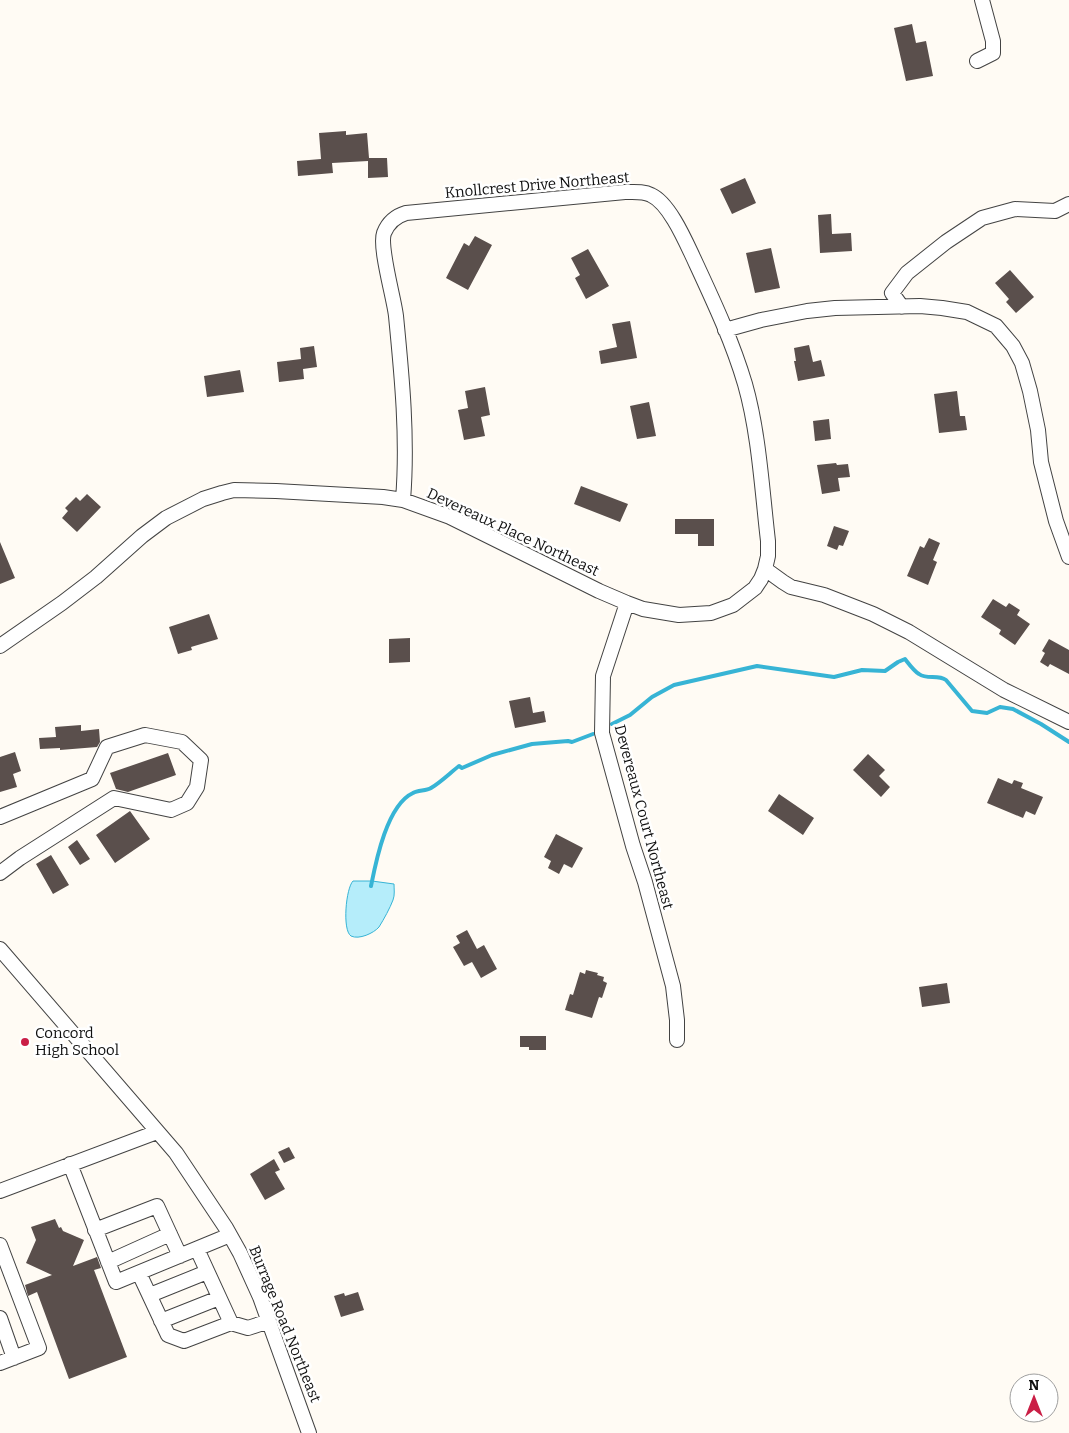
<svg xmlns="http://www.w3.org/2000/svg" width="1069" height="1433" viewBox="0 0 1069 1433" font-family="Bitter,serif">
<style>
.water{fill:#b5edfa;stroke:#37b4d5}
.lines{fill:none;stroke-linecap:round;stroke-linejoin:round}
.stream{stroke:#37b4d5;stroke-width:4}
.building{fill:#5a4f4c}
.minor-casing{stroke:#434343;stroke-width:16}
.minor{stroke:#fff;stroke-width:14}
.poi-dot{fill:#ca1f46;stroke:#fff;stroke-width:2}
.labels{text-anchor:middle;stroke-width:5;stroke-linejoin:round;paint-order:stroke}
.street-label{font-size:15px;fill:#101010;stroke:#fff}
.poi-label{font-size:15px;fill:#101010;stroke:#fff;text-anchor:start}
</style>
<rect width="100%" height="100%" fill="#fffbf4"/>
<!-- water -->
<path class="water" d="M353 881H372L394 884C394 889 395 895 393 900 390 908 384 919 379 927 374 933 359 940 351 936 342 930 346 888 353 881Z"/>
<g class="lines">
<!-- stream -->
<path class="stream" d="M612 724 630 715 652 697 674 685 757 666 834 677 862 670 885 671 898 662 905 659C909 664 914 671 919 674 927 680 938 674 946 680L972 711 987 713 1000 707 1013 709 1041 724 1069 742
M371 886C376 861 387 805 413 793 418 790 426 791 431 788 441 782 450 773 459 766L462 768 492 755 532 744 568 741 572 742 593 734"/>
</g>
<!-- building -->
<path class="building" d="M912 24 916 43 926 41 933 76 906 81 894 28Z
M346 131V135L367 133 369 158H387L388 177 368 178V161L332 163 333 173 298 176 297 161 321 159 319 133Z
M745 178 756 203 732 214 720 189Z
M831 214 832 234 851 233 852 251 820 253 818 215Z
M475 236 492 245 468 290 446 278 464 243 469 246Z
M771 248 780 288 755 293 746 253Z
M588 249 609 286 586 299 575 278 580 275 571 258Z
M1010 270 1034 297 1016 313 1006 302 1009 299 995 283Z
M630 321 637 358 601 364 599 351 617 347 612 324Z
M809 345 813 362 821 360 825 376 798 381 794 361H796L794 348Z
M314 346 317 367 303 369 304 379 279 382 277 362 301 359 300 348Z
M240 370 244 392 207 397 204 376Z
M485 387 490 415 481 417 485 436 464 440 458 410 468 408 465 391Z
M957 391 960 416H965L967 430 939 433 934 394Z
M649 402 656 436 637 439 630 406Z
M829 419 831 439 815 441 813 421Z
M836 463 837 465 848 464 850 477 838 478 840 491 822 494 817 465Z
M581 486 628 504 620 522 574 504Z
M87 494 101 507 77 532 62 518 68 511 65 508 76 497 80 501Z
M675 519H714V546H698V534H675Z
M834 526 849 531 843 546 839 545 837 550 827 546Z
M929 538 940 543 933 560 937 562 928 585 907 576 920 546 924 548Z
M0 542 15 578 0 584Z
M993 599 1006 607 1009 603 1020 610 1017 615 1030 624 1015 645 999 634 1001 630 981 617Z
M209 614 218 639 191 647 192 650 178 654 169 627Z
M410 638V662L389 663V639Z
M1049 639 1069 650V674L1050 664 1048 667 1040 662 1045 653 1042 651Z
M530 697 533 713 544 711 546 722 515 728 509 701Z
M81 725V731L99 729 100 742 97 747 60 750V748L40 749 39 738 56 737 55 727Z
M15 752 21 771 13 774 17 787 0 792V757Z
M168 753 176 775 128 792 116 789 110 773Z
M868 754 885 770 879 776 890 787 881 797 853 770Z
M998 778 1012 784 1014 780 1023 783 1021 788 1043 797 1035 815 1026 811 1023 818 987 803Z
M779 794 814 818 803 835 768 811Z
M130 811 150 839 115 863 96 835Z
M556 834 583 848 572 868 564 864 559 874 548 868 551 861 544 857Z
M77 840 90 859 80 865 68 847Z
M51 855 69 885 53 894 36 864Z
M467 930 477 949 484 945 497 969 481 978 472 962 464 966 453 947 460 943 456 936Z
M586 970 598 973 597 975 604 977 603 981 607 983 602 998 599 997 592 1018 565 1010 570 994 573 995 580 972 585 974Z
M947 983 950 1003 922 1007 919 987Z
M520 1036H546V1050H529V1047H520Z
M289 1147 295 1158 284 1163 278 1152Z
M274 1159 280 1170 275 1172 285 1189 265 1200 250 1174Z
M55 1219 59 1228 61 1227 63 1231 84 1240 73 1266 97 1257 101 1268 94 1270 127 1357 69 1379 37 1292 28 1296 25 1285 52 1275 26 1263 36 1240 31 1227Z
M358 1292 364 1310 341 1317 334 1296 344 1293 345 1296Z"/>
<g class="lines">
<!-- minor casing -->
<g class="minor-casing">
<path id="minor" d="M977 61 993 53V41L982 0
M902 307 892 293 907 273 946 242 982 218 1015 209 1055 211 1069 204
M725 330 761 320 807 311 835 308 920 306 942 308 967 312 996 326 1013 346 1022 363 1030 391 1038 430 1041 462 1056 521 1069 557
M765 569 783 582 791 587 824 595 873 614 909 632 1004 690 1069 722
M627 603 603 676 602 733 633 846 645 882 673 986 677 1020V1040
M0 646 62 603 96 577 142 536 166 518 203 499 222 493 234 490 276 491 383 497 403 500 450 517 599 591 627 603 643 609 679 615 711 613 733 605 755 588 761 579 765 569 768 556V541C762 490 759 433 745 384 732 340 712 298 693 257 685 240 669 203 651 195 644 191 634 192 625 192L406 213C396 216 388 223 384 233 379 247 394 298 396 316 402 377 408 439 403 500
M0 817 92 779 107 747 145 735 182 742 201 760 197 787 187 803 171 810 114 798 20 858 0 873
M0 949 176 1153 226 1228 240 1253 260 1297 309 1433
M70 1164 116 1282 230 1235
M0 1191 157 1132
M95 1230 157 1206 180 1256
M0 1245 39 1348 0 1363
M197 1249 231 1323
M108 1262 170 1234
M139 1273 168 1335 184 1341 231 1323 248 1328 269 1321
M150 1295 207 1272
M0 1318 14 1358
M161 1321 219 1298"/>
</g>
<!-- minor -->
<use href="#minor" class="minor"/>
</g>
<!-- markers -->
<circle class="poi-dot" cx="25" cy="1042" r="5"/>
<g class="labels">
<!-- street labels -->
<g class="street-label">
<text transform="translate(537 185) rotate(-5)" y="5">Knollcrest Drive Northeast</text>
<text transform="translate(513 532) rotate(25)" y="5">Devereaux Place Northeast</text>
<text transform="translate(644 817) rotate(75)" y="5">Devereaux Court Northeast</text>
<text transform="translate(285 1324) rotate(68)" y="5">Burrage Road Northeast</text>
</g>
<!-- poi labels -->
<g class="poi-label">
<text x="35" y="1038">Concord<tspan x="35" dy="17">High School</tspan></text>
</g>
</g>
<!-- north arrow -->
<g transform="translate(1034 1398)"><circle r="24" fill="#ffffff" stroke="#9f9f9f"/>
<path d="M0-4L9 19L0 12L-9 19Z" fill="#ca1f46"/>
<text y="-8" font-size="14" font-weight="bold" text-anchor="middle" fill="#101010">N</text>
</g>
</svg>
